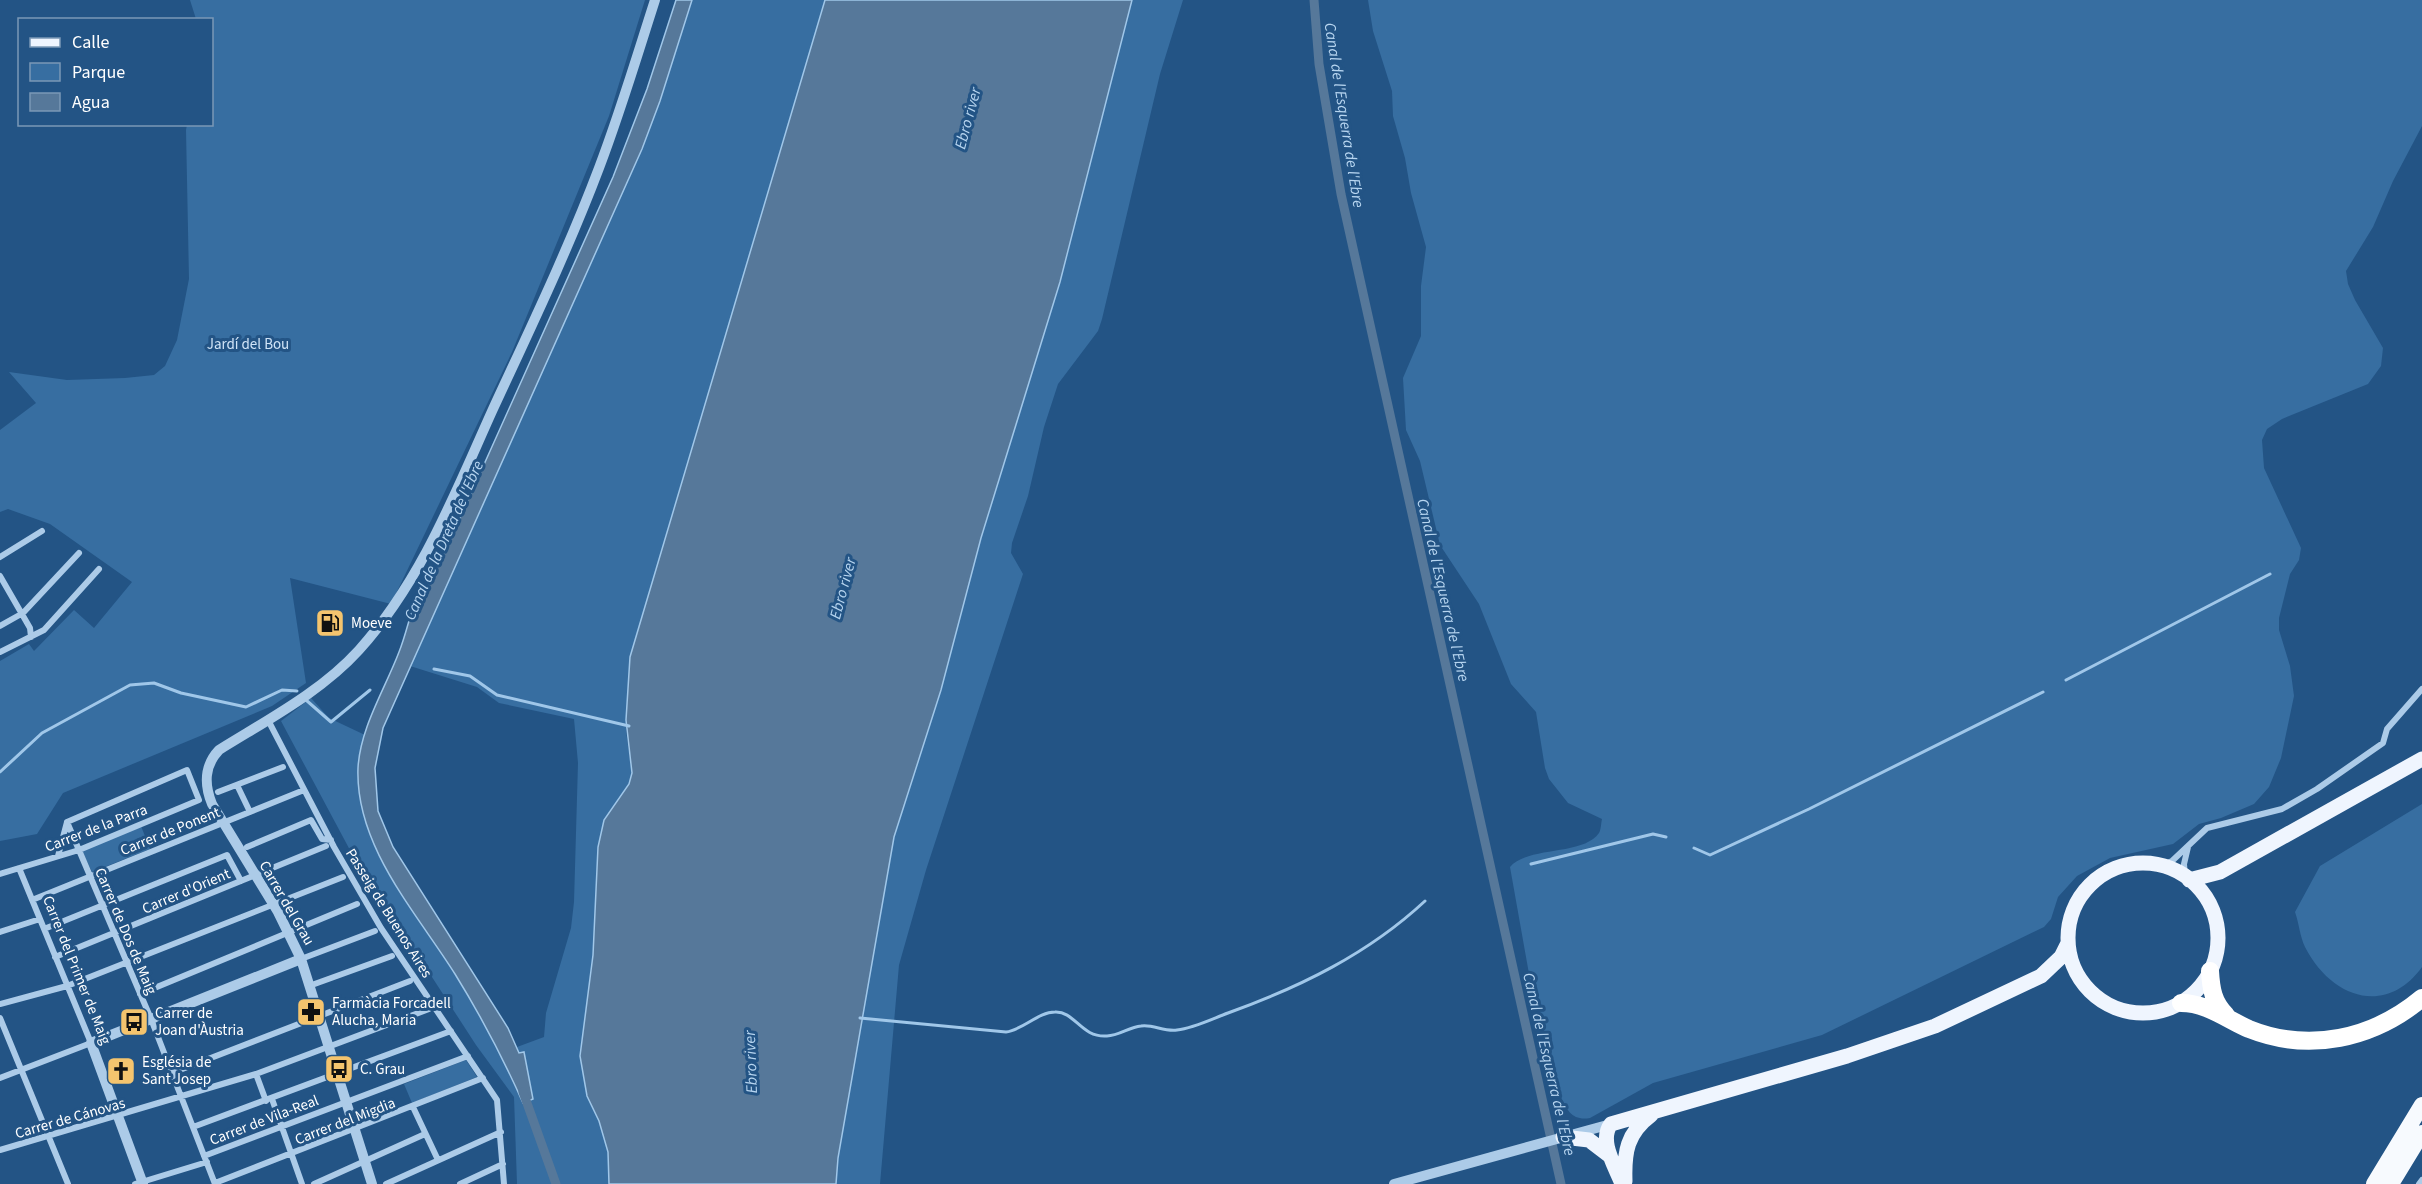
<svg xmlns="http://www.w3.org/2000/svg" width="2422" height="1184" viewBox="0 0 2422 1184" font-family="'Source Sans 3',sans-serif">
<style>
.green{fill:#376ea1}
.water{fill:#56789a;stroke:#a0c7e9;stroke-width:1.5}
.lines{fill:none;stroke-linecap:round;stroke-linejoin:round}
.stream{stroke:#a0c7e9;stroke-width:3}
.canal{stroke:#56789a;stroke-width:9}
.minor{stroke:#accbe8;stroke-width:6}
.tertiary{stroke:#accbe8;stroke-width:10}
.primary{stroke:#eff5fe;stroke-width:15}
.trunk{stroke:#f7fafe;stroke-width:16}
.motorway{stroke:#fff;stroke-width:18}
.labels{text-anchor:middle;stroke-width:6;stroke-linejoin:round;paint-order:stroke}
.park-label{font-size:15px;fill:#d0e4f7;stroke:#235485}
.poi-label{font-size:15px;fill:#fff;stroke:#235485;text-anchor:start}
.street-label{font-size:15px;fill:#fff;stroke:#235485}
.water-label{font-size:16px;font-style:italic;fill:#b7d5f0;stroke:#235485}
</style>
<rect width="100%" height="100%" fill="#235485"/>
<!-- green -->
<path class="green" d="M190 0H645L609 116 512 352 391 604 290 578 306 683 272 706 63 793 37 834 0 841V661L29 644 34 651 74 610 94 628 132 582 50 524 8 509 0 512V430L36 403 9 372 67 380 125 378 154 375 165 366 177 340 189 279 186 130 187 125 212 124V20L196 19Z
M692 0H825L630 657 626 731 632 773 629 784 604 820 598 847 593 955 580 1056 587 1096 599 1121 608 1152 609 1184H517L514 1097 476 1045 351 852 281 721 311 698 329 718 365 735C338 825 409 902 455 973 481 1015 503 1057 523 1102L533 1099 524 1052 519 1053 517 1047 544 1037 546 1013 571 928 574 902 578 763 574 719 499 703 477 687 410 666 642 149 660 101Z
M1132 0H1183L1160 74 1102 319 1098 331 1058 384 1044 427 1028 496 1012 543 1011 553 1023 574 926 870 899 965 880 1184H836L838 1158 894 837 941 690 981 538 1060 282Z
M1368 0H2422V126L2393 181 2373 227 2346 271 2348 284 2355 300 2383 348 2381 366 2368 384 2282 419 2267 429 2262 440 2264 468 2301 548 2299 560 2290 574 2279 618V630L2290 666 2294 696 2281 758 2269 787 2254 804 2221 818 2199 824 2173 844 2110 858 2077 876 2058 897 2051 919 2044 927 1822 1035 1653 1083 1590 1118C1573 1121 1567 1111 1561 1097L1531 985 1510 867C1527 846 1583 856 1599 833 1601 830 1601 823 1602 819L1568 803 1549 779 1545 768 1536 712 1511 684 1479 604 1440 545 1420 461 1406 430 1403 378 1421 336V286L1426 247 1411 193 1405 158 1393 116 1392 91 1373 31Z
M2422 804V967C2386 1017 2331 998 2305 947 2300 937 2299 923 2295 912L2320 866Z
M141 826 150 849 92 872 82 851Z
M466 1060 477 1077 412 1103 404 1084Z"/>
<!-- water -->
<path class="water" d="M676 0H692L660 101 642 149 383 728 375 768 378 811 393 847 508 1028 519 1053 524 1052 533 1099 523 1103C503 1058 481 1016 455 974 416 912 355 846 358 768 360 728 385 689 399 652 407 632 410 612 419 592L425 594 451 538 613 177 647 89Z
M825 0H1132L1060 282 981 538 941 690 894 837 838 1158 836 1184H609L608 1152 599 1121 587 1096 580 1056 593 955 598 847 604 820 629 784 632 773 626 720 630 657Z"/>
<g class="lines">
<!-- stream -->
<path class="stream" d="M434 669 470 676 497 695 629 726
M2066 680 2270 574
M306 700 331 722 370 690
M0 772 42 733 130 685 154 683 181 693 246 707 282 690 297 691
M1694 848 1710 855 1809 809 2043 692
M1531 864 1653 834 1666 837
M860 1018 1006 1032C1023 1030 1038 1012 1055 1012 1075 1011 1081 1038 1107 1036 1119 1036 1129 1027 1141 1026 1153 1024 1164 1032 1177 1030 1194 1028 1212 1019 1228 1013 1300 987 1368 954 1425 901"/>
<!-- canal -->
<path class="canal" d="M1314 0 1319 64 1341 194 1561 1184
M523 1092 556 1184"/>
<!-- minor -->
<path class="minor" d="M0 557 42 531
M0 576 30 628 31 637
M0 626 23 613 79 553
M0 652 44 630 99 569
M268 720 334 847 381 928 497 1100 504 1184
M237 785 250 812
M218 792 283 767
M67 822 151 1019 215 1184
M247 847 311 820 322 839 331 840
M58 856 67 822
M2160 866 2172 861 2207 828 2282 809 2317 789 2383 743 2387 729 2422 689
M0 874 79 850 199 800 187 770 67 822
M2185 877 2184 864 2188 847
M32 900 304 790
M44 929 227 855 241 881
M0 932 40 919
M55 957 326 846
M301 959 375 931
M309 986 392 956
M140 994 357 904
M0 1004 67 986 343 877
M0 1018 68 1184
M172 1073 410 981
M256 1074 266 1101
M0 1078 91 1043 19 868
M272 1099 302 1184
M413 1107 438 1160
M193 1127 451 1031
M0 1150 256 1074 429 1009
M204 1156 468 1056
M215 1183 483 1078
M135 1184 207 1162
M314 1184 425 1134
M386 1184 501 1132
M460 1184 503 1164
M2419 1184 2422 1180"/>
<!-- tertiary -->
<path class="tertiary" d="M143 1184 91 1043 301 959
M372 1184 301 959 278 912 212 804C204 784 204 766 219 750 267 720 321 692 359 650 422 580 455 493 493 409 530 329 568 250 599 168 620 113 637 56 655 0
M1394 1184 1611 1124"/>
<!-- primary -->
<path class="primary" d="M2068 938a75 75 0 1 1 150 0a75 75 0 1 1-150 0Z
M2189 880 2220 872 2422 759
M1563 1137 1589 1140 1610 1156
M1625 1181C1624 1152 1627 1133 1651 1115
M1622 1184C1616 1167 1598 1141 1611 1124L1847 1056 1935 1026 2041 976 2061 957 2068 943"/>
<!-- trunk -->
<path class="trunk" d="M2374 1184 2422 1105
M2391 1184 2422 1133"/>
<!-- motorway -->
<path class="motorway" d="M2210 971C2211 989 2213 1002 2226 1015
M2181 1003C2207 1003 2226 1019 2249 1029 2309 1053 2373 1039 2422 998"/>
</g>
<!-- icons -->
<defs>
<g id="fuel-square" transform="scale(1.5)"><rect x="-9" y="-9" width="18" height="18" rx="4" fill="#f4c46e" stroke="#235485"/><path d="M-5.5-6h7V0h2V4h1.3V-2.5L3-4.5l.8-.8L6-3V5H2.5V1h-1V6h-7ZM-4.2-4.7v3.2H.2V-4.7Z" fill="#111"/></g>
<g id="pharmacy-square" transform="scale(1.5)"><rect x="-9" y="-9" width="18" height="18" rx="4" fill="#f4c46e" stroke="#235485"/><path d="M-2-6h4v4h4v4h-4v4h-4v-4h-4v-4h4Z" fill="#111"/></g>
<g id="bus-square" transform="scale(1.5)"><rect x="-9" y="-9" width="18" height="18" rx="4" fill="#f4c46e" stroke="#235485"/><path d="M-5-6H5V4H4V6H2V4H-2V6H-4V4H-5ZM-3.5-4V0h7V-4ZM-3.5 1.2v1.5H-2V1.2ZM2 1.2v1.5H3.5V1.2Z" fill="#111"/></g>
<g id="church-square" transform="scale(1.5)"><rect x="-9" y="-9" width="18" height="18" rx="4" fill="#f4c46e" stroke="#235485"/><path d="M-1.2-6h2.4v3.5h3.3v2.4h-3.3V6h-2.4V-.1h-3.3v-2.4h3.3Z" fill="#111"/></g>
</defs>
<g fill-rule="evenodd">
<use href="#fuel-square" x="330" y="623"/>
<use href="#pharmacy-square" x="311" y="1012"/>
<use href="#bus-square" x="134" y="1022"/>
<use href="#bus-square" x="339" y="1069"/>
<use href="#church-square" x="121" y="1071"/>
</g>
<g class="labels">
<!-- park labels -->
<g class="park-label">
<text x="248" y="349">Jardí del Bou</text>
</g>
<!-- poi labels -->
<g class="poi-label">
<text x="351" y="628">Moeve</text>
<text x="332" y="1008">Farmàcia Forcadell<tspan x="332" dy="17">Alucha, Maria</tspan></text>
<text x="155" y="1018">Carrer de<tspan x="155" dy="17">Joan d'Àustria</tspan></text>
<text x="142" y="1067">Església de<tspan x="142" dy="17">Sant Josep</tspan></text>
<text x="360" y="1074">C. Grau</text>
</g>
<!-- street labels -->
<g class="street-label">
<text transform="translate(96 828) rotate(-21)" y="5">Carrer de la Parra</text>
<text transform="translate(170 831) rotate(-22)" y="5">Carrer de Ponent</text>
<text transform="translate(186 891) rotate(-23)" y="5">Carrer d'Orient</text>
<text transform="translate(287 903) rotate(60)" y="5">Carrer del Grau</text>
<text transform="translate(389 913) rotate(58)" y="5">Passeig de Buenos Aires</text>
<text transform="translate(126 931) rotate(67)" y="5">Carrer de Dos de Maig</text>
<text transform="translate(77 970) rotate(68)" y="5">Carrer del Primer de Maig</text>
<text transform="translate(70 1118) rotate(-16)" y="5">Carrer de Cánovas</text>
<text transform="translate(264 1120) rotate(-21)" y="5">Carrer de Vila-Real</text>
<text transform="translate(345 1121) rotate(-21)" y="5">Carrer del Migdia</text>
</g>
<!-- water labels -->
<g class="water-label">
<text transform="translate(1345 115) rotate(81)" y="6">Canal de l'Esquerra de l'Ebre</text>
<text transform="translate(967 118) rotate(-75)" y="6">Ebro river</text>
<text transform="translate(443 540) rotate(-66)" y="6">Canal de la Dreta de l'Ebre</text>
<text transform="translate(842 588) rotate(-75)" y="6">Ebro river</text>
<text transform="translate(1444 590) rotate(77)" y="6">Canal de l'Esquerra de l'Ebre</text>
<text transform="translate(750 1062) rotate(-92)" y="6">Ebro river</text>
<text transform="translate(1550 1064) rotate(77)" y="6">Canal de l'Esquerra de l'Ebre</text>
</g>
</g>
<!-- legend -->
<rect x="18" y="18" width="195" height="108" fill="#235485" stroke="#7b98b6" stroke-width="1.5"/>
<rect x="30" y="38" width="30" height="9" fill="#eff5fe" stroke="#7b98b6" stroke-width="1.5"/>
<text x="72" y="48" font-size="18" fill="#ffffff">Calle</text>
<rect x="30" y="63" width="30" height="18" fill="#376ea1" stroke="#7b98b6" stroke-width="1.5"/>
<text x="72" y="78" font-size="18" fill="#ffffff">Parque</text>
<rect x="30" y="93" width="30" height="18" fill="#56789a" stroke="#7b98b6" stroke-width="1.5"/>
<text x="72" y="108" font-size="18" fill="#ffffff">Agua</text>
</svg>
